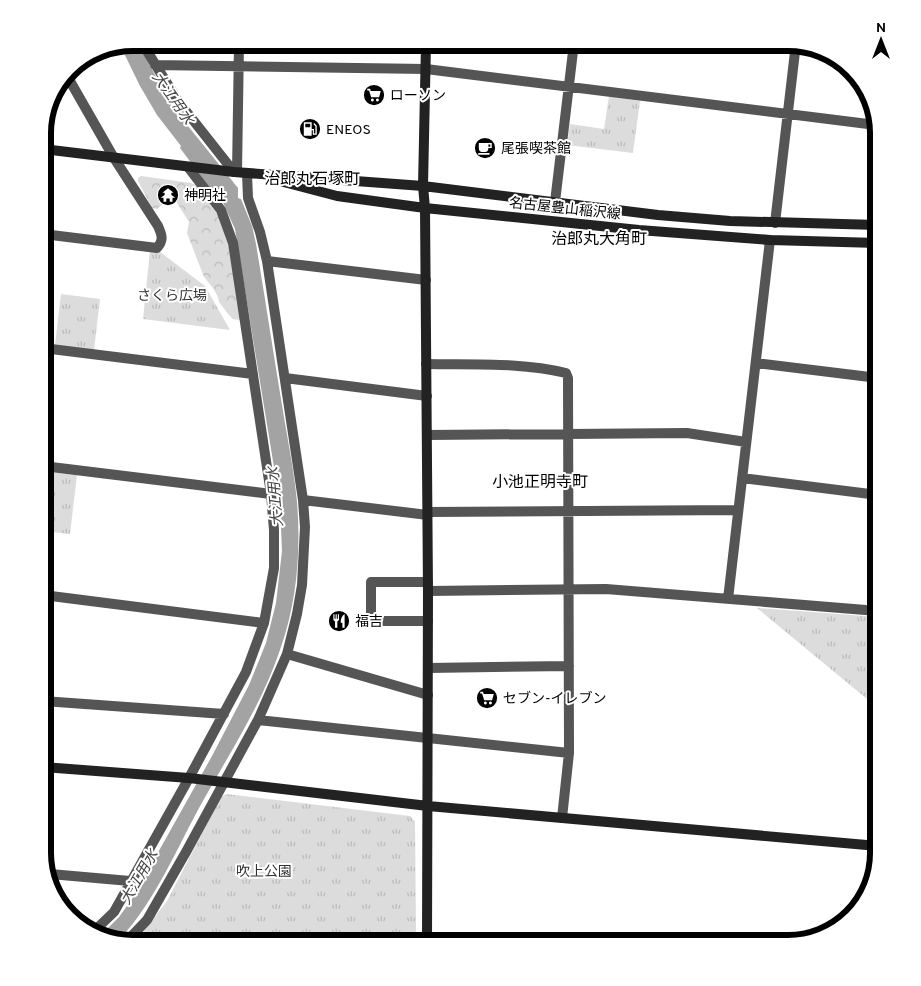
<svg xmlns="http://www.w3.org/2000/svg" width="921" height="986" viewBox="0 0 921 986" font-family="Overpass,'Noto Sans JP',sans-serif">
<style>
.grass{fill:url(#grass-tufts)}
.forest{fill:url(#forest-crowns)}
.water{fill:#a3a3a3}
.lines{fill:none;stroke-linecap:round;stroke-linejoin:round}
.street{stroke:#555;stroke-width:10}
.secondary{stroke:#222;stroke-width:10}
.labels{text-anchor:middle;stroke-width:4;stroke-linejoin:round;paint-order:stroke}
.poi-label{font-size:14px;fill:#000;stroke:#fff;text-anchor:start}
.street-label{font-size:14px;fill:#000;stroke:#fff}
.park-label{font-size:14px;fill:#333;stroke:#fff}
.water-label{font-size:15px;font-style:italic;fill:#444;stroke:#fff}
.quarter-label{font-size:16px;fill:#000;stroke:#fff}
.rim{fill:none;stroke:#000;stroke-width:6}
</style>
<defs>
<pattern id="grass-tufts" width="24" height="20" patternUnits="userSpaceOnUse" patternTransform="scale(1.25)"><rect width="24" height="20" fill="#dcdcdc"/><path d="M3 7l-1-3M5 7V3M7 7l1-3M15 17l-1-3M17 17v-4M19 17l1-3" fill="none" stroke="#bbb"/></pattern>
<pattern id="forest-crowns" width="20" height="18" patternUnits="userSpaceOnUse" patternTransform="scale(1.25)"><rect width="20" height="18" fill="#dcdcdc"/><path d="M2 6a3 3 0 1 1 6 0M12 15a3 3 0 1 1 6 0" fill="none" stroke="#bbb"/></pattern>
</defs>
<rect width="100%" height="100%" fill="#fff"/>
<!-- grass -->
<path class="grass" d="M609 96 640 101 633 153 567 145 570 124 604 129Z
M150 251 160 252 205 286 230 330 143 319Z
M61 294 100 299 94 350 55 345Z
M50 472 77 475 70 534 43 531Z
M757 608 878 617V700L867 699Z
M226 794 410 816 415 822 416 931 411 936 261 943H135L167 901 221 797Z"/>
<!-- forest -->
<path class="forest" d="M141 176 191 183 196 185 216 210 227 238 241 319 239 320 233 319 228 314 219 302 218 297 213 288 204 277 187 233 189 222 177 203 173 193 167 190 162 193 163 204 157 209 152 208 138 181V178Z"/>
<!-- water -->
<path class="water" d="M133 43H138L171 105 238 188V198L241 199 252 226 256 244C265 298 273 351 282 405 287 437 294 469 297 502 301 550 297 601 281 647 263 702 232 749 204 799 177 847 157 899 119 940L100 936 119 917 132 899 212 756 249 685 266 643 276 603 282 551 280 504 235 229 220 196 217 192H213L180 148 181 146 157 115 140 86 121 47Z"/>
<g class="lines">
<!-- street -->
<path class="street" d="M142 43 178 101 234 172
M155 65 426 69 876 125
M237 172 239 43
M43 178 46 149
M555 202 574 43
M775 223 796 43
M43 234 157 248C164 240 162 235 158 226L114 158 66 74
M267 261 426 280
M43 348 253 374
M756 363 878 378
M426 364C472 365 521 362 566 373L568 378 569 753 562 818
M285 378 427 396
M427 435 687 433 746 442
M43 466 271 494
M742 478 878 495
M303 500 428 515
M428 512 738 510
M428 582H371V621H428
M428 591 606 589 878 611
M43 595 264 623
M728 599 770 240
M287 654 428 695
M428 668 569 666
M43 701 224 714
M258 720 569 753
M50 874 130 881
M92 933 114 912 189 778 246 672 264 623 274 568V530L271 494 233 243 221 210 188 167
M126 942 147 920 186 852 258 720 287 654 297 614 302 585 305 527 303 500 267 261 260 232 248 198 247 174
M379 943 427 941"/>
<!-- secondary -->
<path class="secondary" d="M426 43 423 186 425 208 428 591 427 943
M43 149 234 172 423 186 658 215 730 221 878 225
M276 180 337 196 425 208 639 230 770 240 878 243
M43 767 189 778 428 806 878 846"/>
</g>
<!-- icons -->
<defs>
<g id="supermarket-disc" transform="scale(1.125)"><circle r="9.5" fill="#000" stroke="#fff"/><path d="M-6-5.5h2.5l.6 2H6L4.5 2H-2.5L-4.4-4H-6ZM-1.5 3.2a1.3 1.3 0 1 0 .1 0ZM3 3.2a1.3 1.3 0 1 0 .1 0Z" fill="#fff"/></g>
<g id="fuel-disc" transform="scale(1.125)"><circle r="9.5" fill="#000" stroke="#fff"/><path d="M-5.5-6h7V0h2V4h1.3V-2.5L3-4.5l.8-.8L6-3V5H2.5V1h-1V6h-7ZM-4.2-4.7v3.2H.2V-4.7Z" fill="#fff"/></g>
<g id="cafe-disc" transform="scale(1.125)"><circle r="9.5" fill="#000" stroke="#fff"/><path d="M-5.5-4.5H6V0H3Q3 3.5 0 3.5H-2.5Q-5.5 3.5-5.5 0ZM3-3.2v2h1.7v-2ZM-6 4.5H4V6H-6Z" fill="#fff"/></g>
<g id="temple-disc" transform="scale(1.125)"><circle r="9.5" fill="#000" stroke="#fff"/><path d="M0-6L5-2H3V0L6.5 2.5H4V6H1.5V3h-3V6H-4V2.5H-6.5L-3 0V-2H-5Z" fill="#fff"/></g>
<g id="restaurant-disc" transform="scale(1.125)"><circle r="9.5" fill="#000" stroke="#fff"/><path d="M-5-6h1v4h1v-4h1v4h1v-4h1v5L-1.5 .5V6h-2V.5L-5-1ZM5-6V6H3V1.5H1.5Q1.5-4 5-6Z" fill="#fff"/></g>
</defs>
<g fill-rule="evenodd">
<use href="#supermarket-disc" x="374" y="95"/>
<use href="#fuel-disc" x="310" y="129"/>
<use href="#cafe-disc" x="485" y="148"/>
<use href="#temple-disc" x="168" y="195"/>
<use href="#restaurant-disc" x="339" y="621"/>
<use href="#supermarket-disc" x="487" y="698"/>
</g>
<g class="labels">
<!-- poi labels -->
<g class="poi-label">
<text x="390" y="100">ローソン</text>
<text x="326" y="134">ENEOS</text>
<text x="501" y="153">尾張喫茶館</text>
<text x="184" y="200">神明社</text>
<text x="355" y="626">福吉</text>
<text x="503" y="703">セブン-イレブン</text>
</g>
<!-- street labels -->
<g class="street-label">
<text transform="translate(565 208) rotate(6)" y="5">名古屋豊山稲沢線</text>
</g>
<!-- park labels -->
<g class="park-label">
<text x="172" y="300">さくら広場</text>
<text x="264" y="876">吹上公園</text>
</g>
<!-- water labels -->
<g class="water-label">
<text transform="translate(173 98) rotate(55)" y="5">大江用水</text>
<text transform="translate(275 497) rotate(-95)" y="5">大江用水</text>
<text transform="translate(139 877) rotate(-60)" y="5">大江用水</text>
</g>
<!-- quarter labels -->
<g class="quarter-label">
<text x="312" y="184">治郎丸石塚町</text>
<text x="599" y="244">治郎丸大角町</text>
<text x="540" y="487">小池正明寺町</text>
</g>
</g>
<!-- crop -->
<path d="M0 0H921V986H0ZM133 51H788A82 82 0 0 1 870 133V853A82 82 0 0 1 788 935H133A82 82 0 0 1 51 853V133A82 82 0 0 1 133 51Z" fill="#fff" fill-rule="evenodd"/>
<path class="rim" d="M133 51H788A82 82 0 0 1 870 133V853A82 82 0 0 1 788 935H133A82 82 0 0 1 51 853V133A82 82 0 0 1 133 51Z"/>
<!-- north arrow -->
<g transform="translate(881 40)" stroke="#ffffff" stroke-width="4" paint-order="stroke">
<path d="M0-4L9 19L0 12L-9 19Z" fill="#000000"/>
<text y="-8" font-size="14" font-weight="bold" text-anchor="middle" fill="#000000">N</text>
</g>
</svg>
